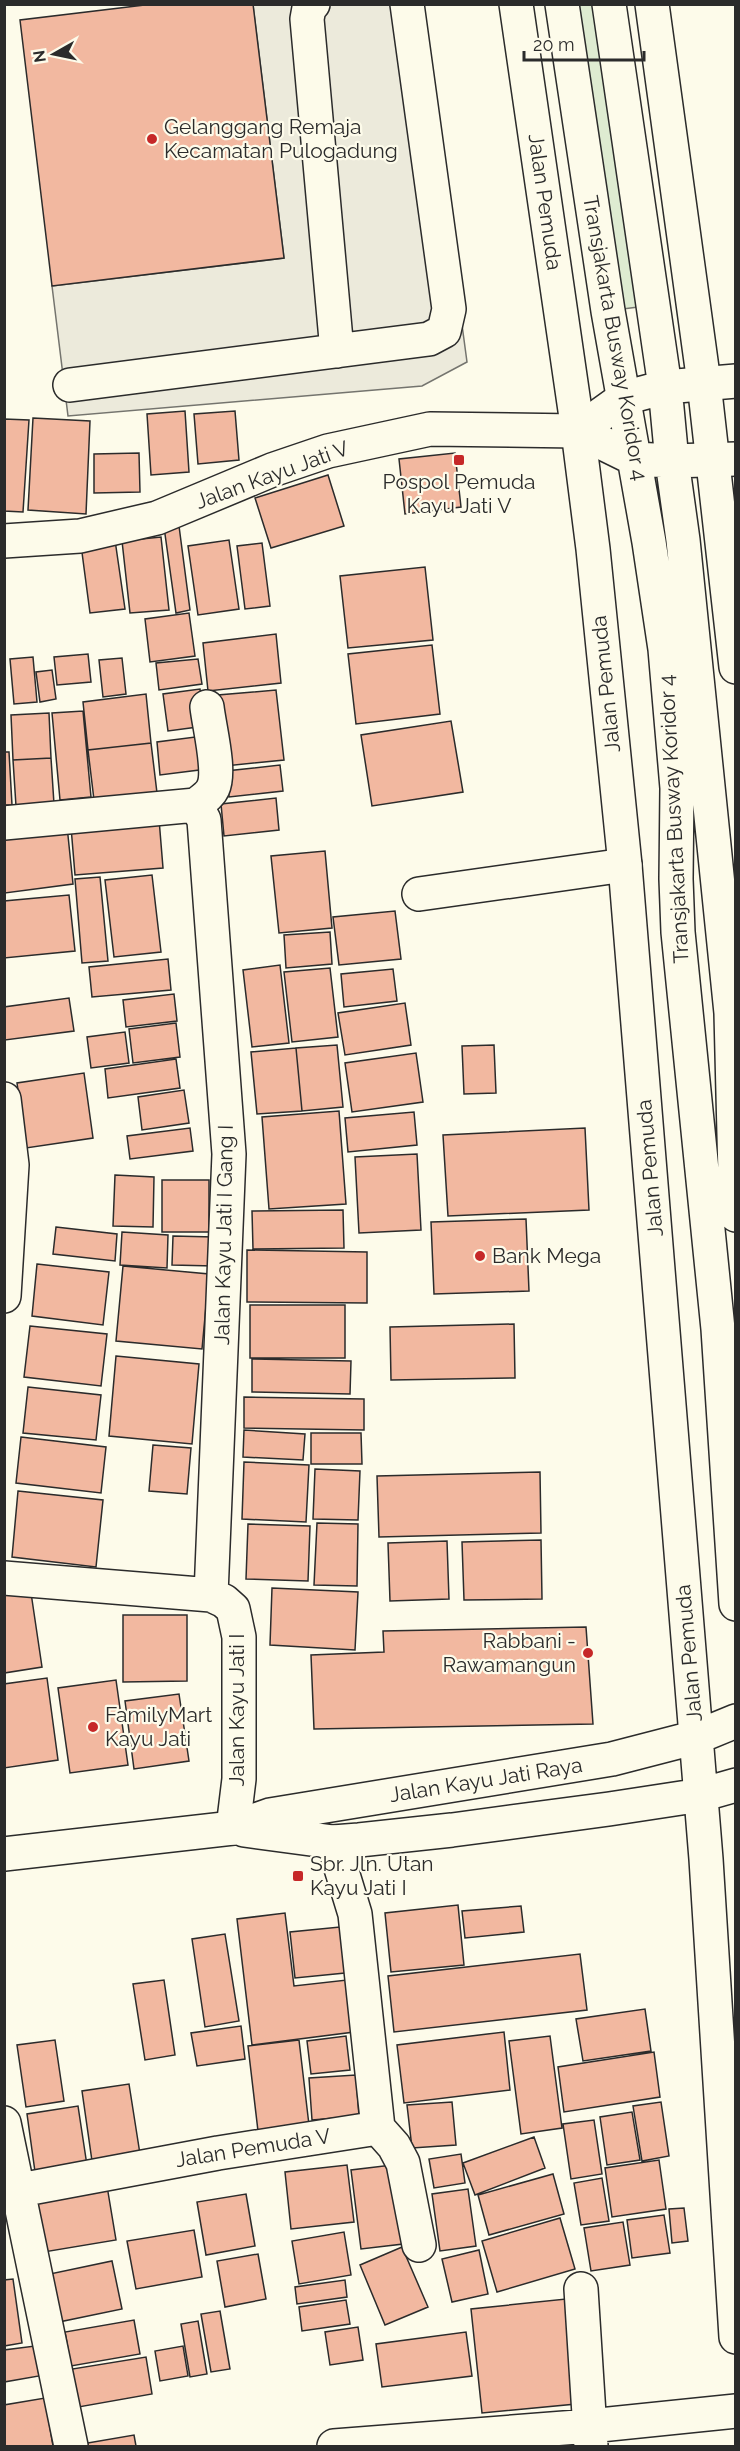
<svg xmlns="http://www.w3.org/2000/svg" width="740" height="2451" viewBox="0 0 740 2451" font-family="Raleway,sans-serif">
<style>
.green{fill:#deebd1;stroke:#74746e;stroke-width:1.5}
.parking{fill:#eceadb;stroke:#74746e;stroke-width:1.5}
.building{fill:#f2b8a0;stroke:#2b2b2b;stroke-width:1.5}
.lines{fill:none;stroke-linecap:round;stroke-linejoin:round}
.minor-casing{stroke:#2b2b2b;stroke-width:36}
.major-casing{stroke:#2b2b2b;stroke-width:36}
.minor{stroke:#fdfbea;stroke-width:33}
.major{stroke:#fdfbea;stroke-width:33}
.poi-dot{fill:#c62828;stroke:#fdfbea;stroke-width:2}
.labels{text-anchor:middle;stroke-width:4.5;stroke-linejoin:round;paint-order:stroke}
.poi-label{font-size:21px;fill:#2b2b2b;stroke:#fdfbea;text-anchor:start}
.street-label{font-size:21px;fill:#2b2b2b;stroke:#fdfbea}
</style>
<rect width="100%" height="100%" fill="#fdfbea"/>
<!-- green -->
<path class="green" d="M562 5H610L653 305 608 311Z"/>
<!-- parking -->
<path class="parking" d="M253 5H419L467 362 422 386 68 416 52 286 284 258Z"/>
<!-- building -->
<path class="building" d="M153 4H253L284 258 52 286 20 20Z
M185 411 189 472 151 475 147 414Z
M235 411 239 460 198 464 194 414Z
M33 418 90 421 86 514 28 510Z
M4 419 29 420 23 512 4 511Z
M139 453 140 492 94 493V454Z
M455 453 461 507 405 514 399 459Z
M328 475 344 526 271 548 255 498Z
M179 526 190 610 176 613 164 527Z
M161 537 169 610 130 613 122 541Z
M115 540 125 609 90 613 81 545Z
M229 540 239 609 198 615 188 546Z
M262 543 270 606 245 609 237 546Z
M425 567 433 640 348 648 340 576Z
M189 613 195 656 150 662 145 619Z
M276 634 281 683 208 691 203 643Z
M432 645 440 714 356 724 348 654Z
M88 654 91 682 57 685 54 657Z
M33 657 37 702 14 704 10 659Z
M122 658 126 694 103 697 99 660Z
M198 659 202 684 159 690 156 663Z
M52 670 56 699 40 702 36 672Z
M200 689 205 726 168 731 163 694Z
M276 690 284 760 225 766 218 695Z
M146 694 151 743 88 750 83 702Z
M83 711 91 797 60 800 52 713Z
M49 713 51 758 13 760 11 715Z
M451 721 463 792 372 806 361 735Z
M203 736 207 769 160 775 157 742Z
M151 743 157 793 94 800 88 750Z
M4 752H9L12 805H4Z
M51 758 54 804 16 806 13 760Z
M280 765 283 791 229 797 226 771Z
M276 798 279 830 224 836 221 804Z
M159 819 163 868 75 875 71 827Z
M67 826 73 884 5 893 4 834Z
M325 851 332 928 279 933 271 856Z
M152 875 161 952 114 957 105 880Z
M100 877 108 961 82 963 75 879Z
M69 895 75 951 4 958V901Z
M395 911 401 959 339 965 333 917Z
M330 932 332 964 286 968 284 935Z
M168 959 171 990 92 997 89 967Z
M280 965 289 1043 252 1047 243 970Z
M330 968 338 1037 292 1042 284 972Z
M393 969 397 1001 344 1007 341 974Z
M174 994 177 1021 126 1027 123 1000Z
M69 998 74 1031 5 1040 4 1007Z
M405 1003 411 1045 345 1055 338 1013Z
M176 1023 180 1057 133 1063 129 1029Z
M125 1032 129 1063 91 1068 87 1037Z
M337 1045 343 1107 302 1111 296 1048Z
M494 1045 496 1093 464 1094 462 1046Z
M296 1048 302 1111 257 1114 251 1052Z
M416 1053 423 1102 352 1112 345 1063Z
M176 1059 180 1088 108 1098 105 1069Z
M84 1073 93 1138 26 1148 17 1083Z
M184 1090 189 1123 142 1130 138 1097Z
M339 1111 346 1204 269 1209 262 1117Z
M414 1112 417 1145 348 1152 345 1118Z
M190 1128 193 1151 130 1159 127 1136Z
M585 1128 589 1210 448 1216 443 1135Z
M417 1154 421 1230 359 1233 355 1157Z
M115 1175 154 1177 153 1227 113 1226Z
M162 1180H209V1232H162Z
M343 1210 344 1248 253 1249 252 1211Z
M526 1219 529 1291 434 1294 431 1222Z
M56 1227 117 1234 115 1261 53 1254Z
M122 1232 168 1235 167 1268 120 1265Z
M173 1236 214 1237V1266L172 1265Z
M247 1250 367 1252V1303L247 1302Z
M37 1264 109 1272 103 1325 32 1316Z
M123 1266 209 1274 202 1349 116 1341Z
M250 1305H345V1358H250Z
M514 1324 515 1378 391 1380 390 1327Z
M30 1326 107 1334 101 1386 24 1377Z
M116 1356 199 1364 192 1444 109 1436Z
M252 1359 351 1361 350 1394 252 1392Z
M28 1387 101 1395 96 1440 23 1433Z
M244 1397 364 1399V1430L244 1428Z
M244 1430 305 1434 303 1460 243 1457Z
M311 1433H361L362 1464H311Z
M21 1437 106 1447 101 1493 16 1483Z
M153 1445 191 1448 187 1494 149 1491Z
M244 1462 309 1465 306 1522 242 1519Z
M315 1469 360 1471 358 1520 313 1519Z
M540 1472 541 1533 379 1537 377 1476Z
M18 1491 103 1500 96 1567 12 1557Z
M317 1523 358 1524 357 1586 314 1585Z
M248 1524 310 1526 308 1581 246 1579Z
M541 1540 542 1599 464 1600 462 1542Z
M447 1541 449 1599 390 1601 388 1543Z
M30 1586 42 1667 4 1673V1590Z
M272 1588 358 1592 355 1650 270 1645Z
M123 1615H187V1681L123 1682Z
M586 1627 593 1724 314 1729 311 1655 384 1652 383 1631Z
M47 1678 58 1760 4 1768V1684Z
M116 1680 128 1765 70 1773 58 1688Z
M179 1694 189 1761 134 1769 125 1701Z
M458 1905 464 1965 391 1972 385 1913Z
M521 1906 524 1932 465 1938 462 1911Z
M285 1913 294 1986 347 1980 354 2032 252 2045 237 1919Z
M350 1926 355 1972 295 1978 290 1932Z
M225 1934 239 2021 205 2027 192 1939Z
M580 1954 587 2010 394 2032 388 1976Z
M164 1980 175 2055 145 2060 133 1984Z
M645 2009 651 2051 583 2061 576 2019Z
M241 2026 245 2059 197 2066 191 2033Z
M504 2032 510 2090 404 2103 397 2045Z
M346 2036 350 2070 311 2074 307 2041Z
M550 2036 562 2128 521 2134 509 2041Z
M55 2040 64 2101 26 2107 17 2045Z
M299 2040 309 2125 258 2131 248 2046Z
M654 2052 660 2097 564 2112 558 2067Z
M356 2075 359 2116 312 2120 309 2078Z
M129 2084 140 2154 92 2161 82 2091Z
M452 2102 456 2145 412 2148 407 2105Z
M661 2102 669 2156 642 2161 633 2106Z
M78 2106 88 2172 36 2179 27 2114Z
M632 2112 640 2160 607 2165 600 2117Z
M594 2120 602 2174 571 2179 563 2124Z
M534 2137 545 2168 475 2195 463 2163Z
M461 2154 465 2183 434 2188 429 2159Z
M659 2160 666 2209 612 2217 605 2168Z
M347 2165 354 2222 291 2229 285 2172Z
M392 2165 403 2244 361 2249 351 2170Z
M553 2174 564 2214 489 2235 478 2195Z
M602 2178 609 2221 581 2225 574 2183Z
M107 2186 116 2240 44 2252 35 2198Z
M468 2189 476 2246 440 2251 432 2194Z
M246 2194 255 2246 206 2255 197 2202Z
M684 2208 688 2241 672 2243 669 2209Z
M664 2215 670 2253 632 2258 627 2220Z
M560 2218 575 2269 497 2292 482 2241Z
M623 2222 630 2265 591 2271 584 2228Z
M194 2230 202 2277 136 2289 127 2241Z
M344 2232 351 2275 299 2284 292 2241Z
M402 2247 428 2307 385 2325 360 2265Z
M479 2250 488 2294 452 2302 442 2259Z
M258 2254 266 2299 225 2307 217 2261Z
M112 2261 122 2309 54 2323 45 2275Z
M13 2279 22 2343 4 2346V2280Z
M345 2280 347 2297 297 2304 295 2287Z
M566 2299 576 2404 482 2413 471 2309Z
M346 2300 350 2324 302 2331 299 2307Z
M220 2311 230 2369 211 2372 201 2314Z
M134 2320 140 2354 71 2366 65 2332Z
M198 2321 207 2374 190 2377 181 2324Z
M358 2327 363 2360 330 2365 325 2332Z
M466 2332 472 2376 382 2387 376 2344Z
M35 2346 39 2376 4 2382V2350Z
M183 2346 188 2376 160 2381 155 2351Z
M146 2357 152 2394 73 2408 66 2370Z
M45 2398 53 2446H4V2405Z
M134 2435 136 2446H77L76 2445Z"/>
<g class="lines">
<!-- minor casing -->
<g class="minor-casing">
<path id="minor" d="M313 4 309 8 307 19 337 351
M562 4 608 311 649 542 665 649 677 788 676 879 678 932 718 1329 736 1604
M609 4 665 387 672 461 683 540 731 1013 736 1215
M70 385 429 339 444 331 449 309 407 4
M578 431 624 398 665 387 736 381
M4 541 80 536 157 518 272 470 328 451 430 429 578 431 635 459 672 461 736 459
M196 805 204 820 229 1154 211 1595
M196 805C202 800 210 795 213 788 221 771 209 726 207 707
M4 823 196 805
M419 894 625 865
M4 1099 12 1165 4 1296
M4 1578 211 1595 224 1601 233 1609 239 1637V1779L233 1828
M333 1842 355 1914 378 2128
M4 2123 71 2446
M378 2128 394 2146 403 2163 419 2245
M4 2193 218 2153 378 2128
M581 2289 591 2446
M334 2446 590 2426 736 2411"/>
</g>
<!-- major casing -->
<g class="major-casing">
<path id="major" d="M516 4 578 431 593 549 625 865 706 1859 736 2337
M652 4 704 383 736 667
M244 1830 333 1842 359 1840 452 1830 609 1809 701 1795 736 1785
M4 1854 233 1828 270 1815 612 1759 697 1737 736 1721"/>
</g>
<!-- minor -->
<use href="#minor" class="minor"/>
<!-- major -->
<use href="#major" class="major"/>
</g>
<!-- markers -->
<g class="poi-dot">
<circle cx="152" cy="139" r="6"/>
<rect x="453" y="454" width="12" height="12" rx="3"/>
<circle cx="480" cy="1256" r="6"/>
<circle cx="588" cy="1653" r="6"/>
<circle cx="93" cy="1727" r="6"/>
<rect x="292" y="1870" width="12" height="12" rx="3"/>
</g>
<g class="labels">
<!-- poi labels -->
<g class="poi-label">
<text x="164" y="134">Gelanggang Remaja<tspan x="164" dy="24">Kecamatan Pulogadung</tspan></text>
<text x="459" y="489" text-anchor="middle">Pospol Pemuda<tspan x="459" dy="24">Kayu Jati V</tspan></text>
<text x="492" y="1263">Bank Mega</text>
<text x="576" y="1648" text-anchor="end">Rabbani -<tspan x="576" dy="24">Rawamangun</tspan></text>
<text x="105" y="1722">FamilyMart<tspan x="105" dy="24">Kayu Jati</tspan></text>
<text x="310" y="1871">Sbr. Jln. Utan<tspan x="310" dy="24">Kayu Jati I</tspan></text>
</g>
<!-- street labels -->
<g class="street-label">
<text transform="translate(545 202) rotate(82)" y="7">Jalan Pemuda</text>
<text transform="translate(615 338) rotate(80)" y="7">Transjakarta Busway Koridor 4</text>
<text transform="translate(272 475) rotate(-20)" y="7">Jalan Kayu Jati V</text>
<text transform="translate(606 684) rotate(-96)" y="7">Jalan Pemuda</text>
<text transform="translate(674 819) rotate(-93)" y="7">Transjakarta Busway Koridor 4</text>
<text transform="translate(650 1168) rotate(-95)" y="7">Jalan Pemuda</text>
<text transform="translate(224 1235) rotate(-89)" y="7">Jalan Kayu Jati I Gang I</text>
<text transform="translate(689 1653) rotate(-95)" y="7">Jalan Pemuda</text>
<text transform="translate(237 1710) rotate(-90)" y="7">Jalan Kayu Jati I</text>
<text transform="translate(486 1780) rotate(-9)" y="7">Jalan Kayu Jati Raya</text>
<text transform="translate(253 2148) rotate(-9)" y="7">Jalan Pemuda V</text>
</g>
</g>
<!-- border -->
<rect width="740" height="2451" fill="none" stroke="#2b2b2b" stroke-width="12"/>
<!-- north arrow -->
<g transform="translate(54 54) rotate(261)" stroke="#fdfbea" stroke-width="4.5" paint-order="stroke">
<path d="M0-4.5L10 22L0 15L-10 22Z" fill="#2b2b2b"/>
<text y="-9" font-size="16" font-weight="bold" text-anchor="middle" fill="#2b2b2b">N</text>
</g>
<!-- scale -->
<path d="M524 51v9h120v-9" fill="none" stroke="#2b2b2b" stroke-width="3"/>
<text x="533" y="51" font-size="18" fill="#2b2b2b" stroke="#fdfbea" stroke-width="4.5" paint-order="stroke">20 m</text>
</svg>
